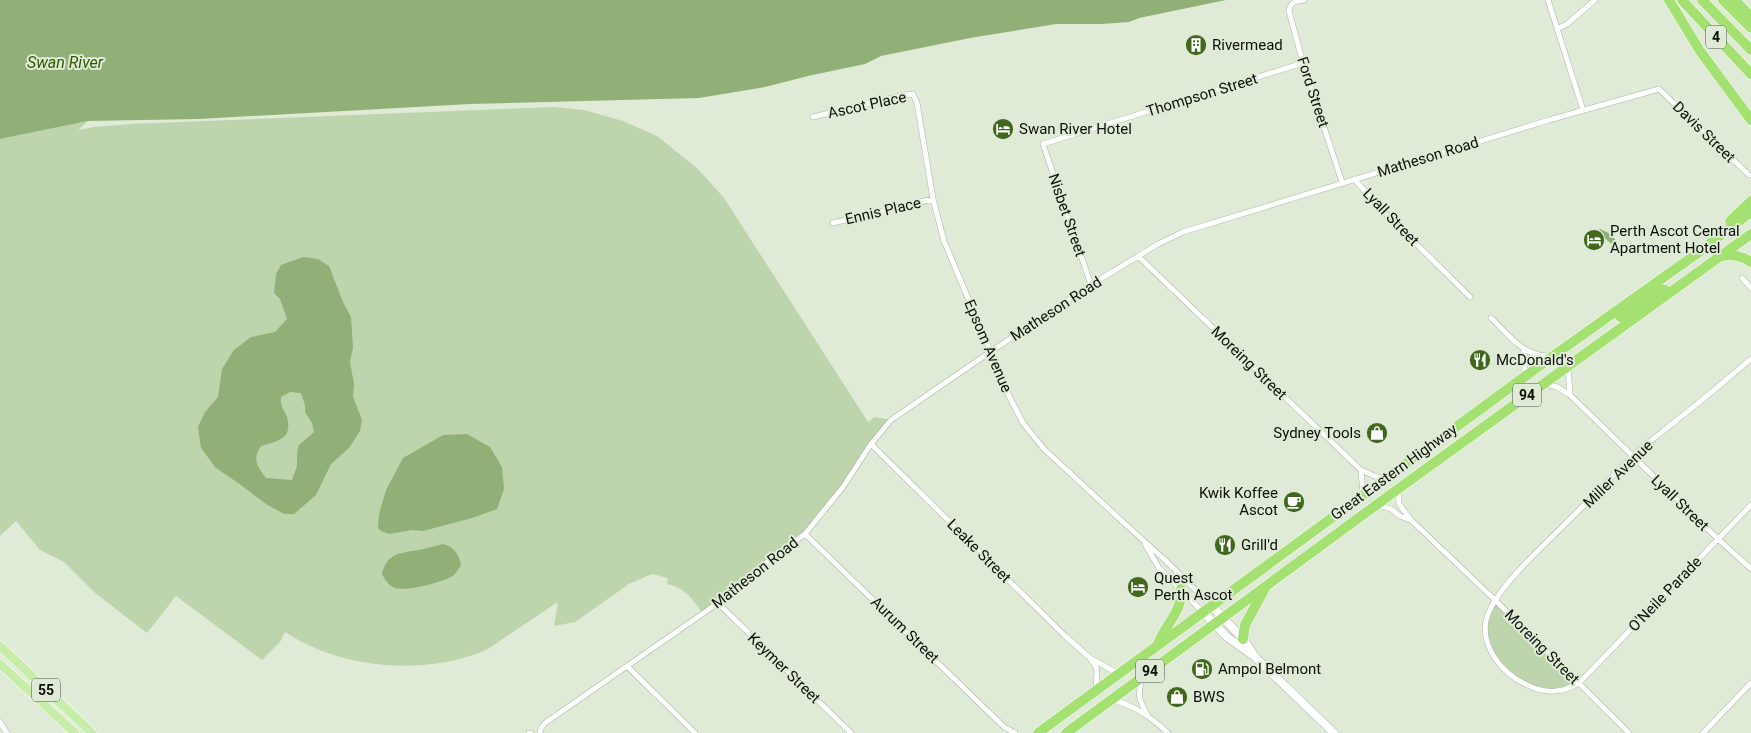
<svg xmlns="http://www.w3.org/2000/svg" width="1751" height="733" viewBox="0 0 1751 733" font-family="Roboto,sans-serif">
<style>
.green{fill:#bdd4ac}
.water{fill:#90b078;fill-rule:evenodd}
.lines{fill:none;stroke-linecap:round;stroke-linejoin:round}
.street-casing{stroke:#aab6a2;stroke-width:6}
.secondary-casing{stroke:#aab6a2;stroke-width:9}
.primary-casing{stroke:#fff;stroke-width:10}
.highway-casing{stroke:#fff;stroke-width:11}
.street{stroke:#fff;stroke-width:5}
.secondary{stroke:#fff;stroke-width:8}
.primary{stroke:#c8ecaa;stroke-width:9}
.highway{stroke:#a4e072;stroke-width:10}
.labels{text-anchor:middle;stroke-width:4;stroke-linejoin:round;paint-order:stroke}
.shield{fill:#dfebd6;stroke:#4b5246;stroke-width:1}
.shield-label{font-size:14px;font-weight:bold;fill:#0c1009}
.poi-label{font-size:15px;fill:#0c1009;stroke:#dfebd6;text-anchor:start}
.street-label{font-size:15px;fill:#0c1009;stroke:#dfebd6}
.water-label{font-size:16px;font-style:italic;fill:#325701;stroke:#dfebd6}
</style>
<rect width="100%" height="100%" fill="#dfebd6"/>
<!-- green -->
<path class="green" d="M553 107 584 110 623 121 657 136 698 169 724 198 868 422 875 417 891 420 843 487 805 534 703 613C691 598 687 589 667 584L668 578 652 574 629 584 575 622 554 626 558 602C541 613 524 625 507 636 499 641 490 649 481 652 421 676 339 668 285 632L280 642 262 660 176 596 147 633 94 592 64 562 40 550 16 521 0 536V139L88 121 78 130 94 127 131 124Z
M1495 600 1579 683 1554 691 1532 687 1503 668 1486 637V620Z"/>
<!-- water -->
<path class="water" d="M0 0H1226L1139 18 1129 22 1102 24H1056L970 38 881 56 865 64 808 76 765 87 699 98 470 104 198 119 88 121 0 139Z
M1600 229 1611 234 1616 241 1613 245 1597 232Z
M303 257 318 259 329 266 343 302 351 317 353 348 350 362 354 384 353 397 362 420 360 431 349 448 331 464 316 495 294 514H284L266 504 241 485 216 468 201 448 198 427 205 412 218 397 222 369 234 350 251 337 275 332 287 319 280 299 274 293 276 274 281 265ZM290 392 301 393 305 405V412L312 423 314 432 299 445 297 452V466L292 480 266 478C257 466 252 459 261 446 278 441 293 439 287 417 284 408 280 408 281 397Z
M467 434 490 447 502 467 504 489 497 509 472 518 423 531 412 530 389 534 381 531 378 528 379 514 386 490 403 458 443 435Z
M443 544C454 547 459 554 461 565 459 568 456 573 454 575 444 582 406 592 395 588 389 586 385 580 382 574 387 553 400 553 419 550 427 548 435 546 443 544Z"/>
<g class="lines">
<!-- street casing -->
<g class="street-casing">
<path id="street" d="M1304 0C1296 1 1290 2 1289 11L1303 63 1342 182
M1548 0 1583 110
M1557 29 1567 24 1595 0
M813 117 904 95 913 94 917 103 933 199 944 241 1009 396 1023 423 1044 449 1124 523 1165 560 1212 606
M1354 179 1384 212 1470 297
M833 223 933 199
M1138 256 1361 470 1377 477 1385 479
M1742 278 1751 288
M1091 285 1043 144 1303 63
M1491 318C1508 334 1524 357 1549 356
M1524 349 1525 376
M1751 359C1727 379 1703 400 1678 419 1663 432 1645 444 1631 458 1607 481 1584 506 1559 530 1538 551 1492 592 1486 621 1481 647 1502 673 1525 684 1545 694 1560 694 1579 683L1751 505
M1568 366 1570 395
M1546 384 1557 387 1570 395 1718 539 1751 569
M871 444 1064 635 1089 657 1096 667 1097 672 1096 689
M1361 470 1363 494
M1398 490 1399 504 1411 520 1495 600 1629 733
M1378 505 1391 509 1400 516 1410 520
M805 534 1004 727 1015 733
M1145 544 1159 568 1203 612
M718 603 851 733
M1092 659 1119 674
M627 666 695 733
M1142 678C1138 695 1138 699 1147 714
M1114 700C1136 707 1151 717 1168 733
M0 722 7 733
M529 733H531
M540 733 541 728 545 723 718 603 777 554 805 534 843 487 871 444 891 420 990 352 1091 285 1158 244 1183 232 1549 120 1659 89 1749 175
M1703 733 1751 683"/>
</g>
<!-- secondary casing -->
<g class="secondary-casing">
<path id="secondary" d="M1212 606 1243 639 1252 652
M1203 612 1227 637 1254 656 1334 733"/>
</g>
<!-- primary casing -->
<g class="primary-casing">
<path id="primary" d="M0 646 92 733
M0 664 75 733"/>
</g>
<!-- highway casing -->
<g class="highway-casing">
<path id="highway" d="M1669 0 1700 51 1751 120
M1682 0 1751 74
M1702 0 1751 50
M1723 0 1751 28
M1735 0 1751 17
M1730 221 1751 201
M1721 256C1732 254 1742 256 1751 262
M1620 317 1660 289 1665 290 1666 295
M1243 639 1245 625 1265 588
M1158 644C1165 625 1184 609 1181 589
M1038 733 1553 356 1695 255 1751 212
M1066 733 1398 489 1751 234"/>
</g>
<!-- street -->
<use href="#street" class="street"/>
<!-- secondary -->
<use href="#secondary" class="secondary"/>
<!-- primary -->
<use href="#primary" class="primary"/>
<!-- highway -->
<use href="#highway" class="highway"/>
</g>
<!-- icons -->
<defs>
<g id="building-disc" transform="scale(1.125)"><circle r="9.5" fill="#42671f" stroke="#dfebd6"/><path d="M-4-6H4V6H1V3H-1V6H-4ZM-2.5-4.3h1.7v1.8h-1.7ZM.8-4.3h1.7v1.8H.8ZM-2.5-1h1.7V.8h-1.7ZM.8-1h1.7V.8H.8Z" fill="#fff"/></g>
<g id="hotel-disc" transform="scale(1.125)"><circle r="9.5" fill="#42671f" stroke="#dfebd6"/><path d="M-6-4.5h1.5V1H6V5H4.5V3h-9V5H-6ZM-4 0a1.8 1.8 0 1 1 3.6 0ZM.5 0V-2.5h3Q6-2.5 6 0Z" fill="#fff"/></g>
<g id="restaurant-disc" transform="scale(1.125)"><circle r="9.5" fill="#42671f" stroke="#dfebd6"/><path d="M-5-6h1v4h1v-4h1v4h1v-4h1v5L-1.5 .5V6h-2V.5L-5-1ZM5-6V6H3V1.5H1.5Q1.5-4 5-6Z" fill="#fff"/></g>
<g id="shop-disc" transform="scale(1.125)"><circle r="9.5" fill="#42671f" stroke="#dfebd6"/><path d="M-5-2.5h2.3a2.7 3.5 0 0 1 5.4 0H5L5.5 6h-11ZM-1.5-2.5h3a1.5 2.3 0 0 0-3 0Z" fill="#fff"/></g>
<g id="cafe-disc" transform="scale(1.125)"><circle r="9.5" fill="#42671f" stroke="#dfebd6"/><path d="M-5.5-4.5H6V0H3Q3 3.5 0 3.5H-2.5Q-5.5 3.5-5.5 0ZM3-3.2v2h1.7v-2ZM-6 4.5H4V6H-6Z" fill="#fff"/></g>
<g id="fuel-disc" transform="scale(1.125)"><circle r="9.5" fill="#42671f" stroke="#dfebd6"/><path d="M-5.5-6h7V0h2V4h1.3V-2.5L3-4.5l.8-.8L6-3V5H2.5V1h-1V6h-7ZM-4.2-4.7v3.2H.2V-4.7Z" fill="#fff"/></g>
</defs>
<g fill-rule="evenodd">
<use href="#building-disc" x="1196" y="45"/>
<use href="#hotel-disc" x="1003" y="129"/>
<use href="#hotel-disc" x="1594" y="240"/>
<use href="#restaurant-disc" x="1480" y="360"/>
<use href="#shop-disc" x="1377" y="433"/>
<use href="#cafe-disc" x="1294" y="502"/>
<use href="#restaurant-disc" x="1225" y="545"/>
<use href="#hotel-disc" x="1138" y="587"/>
<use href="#fuel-disc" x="1202" y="669"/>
<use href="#shop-disc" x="1177" y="697"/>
</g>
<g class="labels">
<!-- shield labels -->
<g class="shield">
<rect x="1706" y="25.5" width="20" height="23" rx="4"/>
<rect x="1513" y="383.5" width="28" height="23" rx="4"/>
<rect x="1136" y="659.5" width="28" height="23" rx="4"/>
<rect x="32" y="678.5" width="28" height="23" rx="4"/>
</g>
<g class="shield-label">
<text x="1716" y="42">4</text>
<text x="1527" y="400">94</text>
<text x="1150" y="676">94</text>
<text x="46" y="695">55</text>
</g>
<!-- poi labels -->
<g class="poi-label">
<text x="1212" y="50">Rivermead</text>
<text x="1019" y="134">Swan River Hotel</text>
<text x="1610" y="236">Perth Ascot Central<tspan x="1610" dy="17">Apartment Hotel</tspan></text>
<text x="1496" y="365">McDonald's</text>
<text x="1361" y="438" text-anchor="end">Sydney Tools</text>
<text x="1278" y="498" text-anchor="end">Kwik Koffee<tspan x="1278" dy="17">Ascot</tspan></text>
<text x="1241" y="550">Grill'd</text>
<text x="1154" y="583">Quest<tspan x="1154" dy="17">Perth Ascot</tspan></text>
<text x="1218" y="674">Ampol Belmont</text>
<text x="1193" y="702">BWS</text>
</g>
<!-- street labels -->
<g class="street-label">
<text transform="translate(1313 92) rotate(72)" y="5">Ford Street</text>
<text transform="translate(1202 95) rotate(-17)" y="5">Thompson Street</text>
<text transform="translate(867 105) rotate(-12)" y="5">Ascot Place</text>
<text transform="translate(1704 132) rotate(44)" y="5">Davis Street</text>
<text transform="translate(1428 157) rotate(-17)" y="5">Matheson Road</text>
<text transform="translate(883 211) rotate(-13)" y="5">Ennis Place</text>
<text transform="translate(1067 215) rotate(71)" y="5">Nisbet Street</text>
<text transform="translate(1391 217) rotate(46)" y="5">Lyall Street</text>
<text transform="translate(1056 309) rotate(-33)" y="5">Matheson Road</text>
<text transform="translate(988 346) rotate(67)" y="5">Epsom Avenue</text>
<text transform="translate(1249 363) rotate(44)" y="5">Moreing Street</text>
<text transform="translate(1394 472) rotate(-36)" y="5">Great Eastern Highway</text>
<text transform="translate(1618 474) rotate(-44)" y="5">Miller Avenue</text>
<text transform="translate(1680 503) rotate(44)" y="5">Lyall Street</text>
<text transform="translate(979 551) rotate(45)" y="5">Leake Street</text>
<text transform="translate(755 573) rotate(-38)" y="5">Matheson Road</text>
<text transform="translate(1665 594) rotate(-46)" y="5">O'Neile Parade</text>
<text transform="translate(905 630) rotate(44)" y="5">Aurum Street</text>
<text transform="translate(1542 647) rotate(45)" y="5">Moreing Street</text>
<text transform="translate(784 668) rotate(44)" y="5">Keymer Street</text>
</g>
<!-- water labels -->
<g class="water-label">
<text x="65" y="68">Swan River</text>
</g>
</g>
</svg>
